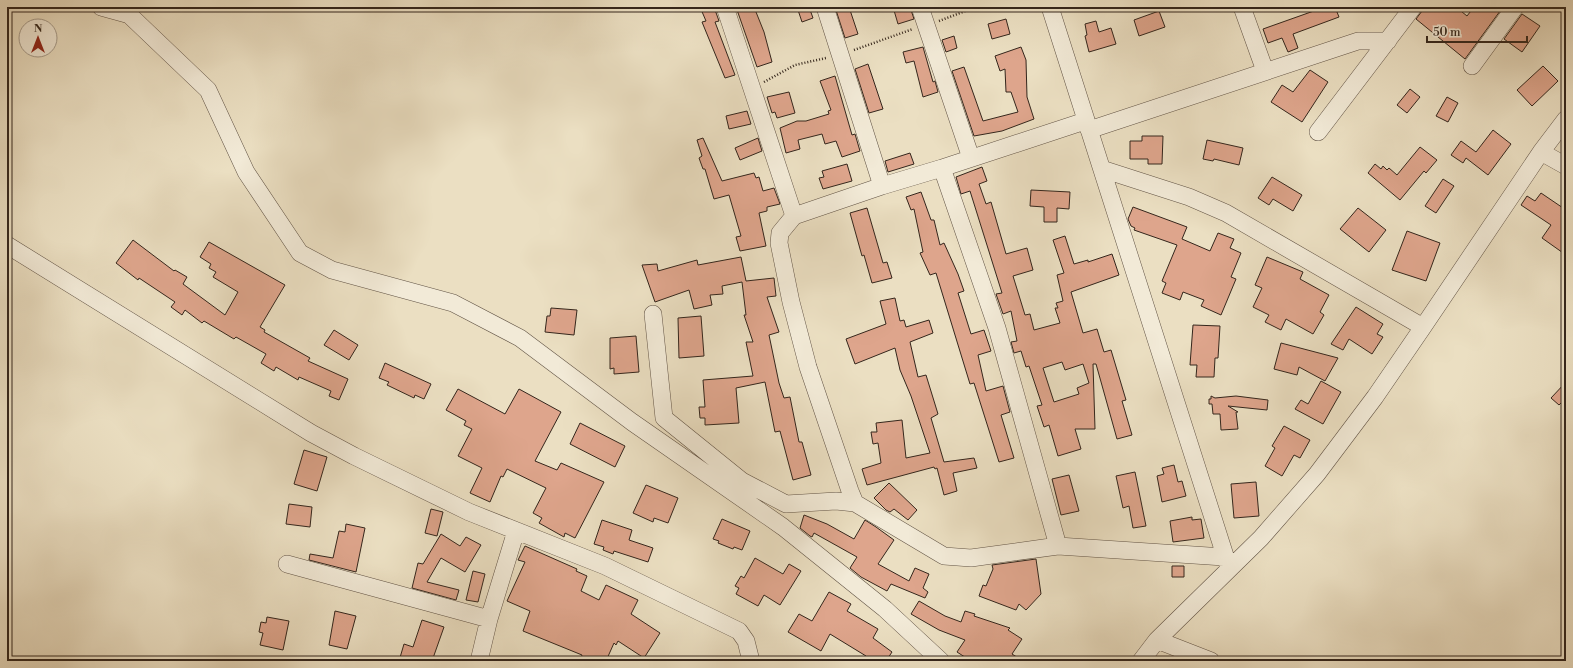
<svg xmlns="http://www.w3.org/2000/svg" width="1573" height="668" viewBox="0 0 1573 668" font-family="'Libre Bodoni',serif">
<style>
.building{fill:#dea58c;stroke:#34261c;fill-rule:evenodd}
.lines{fill:none;stroke-linecap:round;stroke-linejoin:round}
.minor-casing{stroke:#625446;stroke-width:18}
.path{stroke:#34261c;stroke-width:2.5;stroke-dasharray:1 2;stroke-linecap:butt}
.minor{stroke:#f2ead7;stroke-width:17}
</style>
<rect width="100%" height="100%" fill="#ebdfc2"/>
<filter id="stains"><feTurbulence type="fractalNoise" baseFrequency=".005" numOctaves="4"/><feColorMatrix values="0 0 0 0 .2 0 0 0 0 .09 0 0 0 0 .02 0 0 0 .5 -.17"/></filter>
<radialGradient id="worn" r=".72"><stop offset=".6" stop-color="#630" stop-opacity="0"/><stop offset="1" stop-color="#630" stop-opacity=".3"/></radialGradient>
<!-- building -->
<path class="building" d="M700 7H714L719 21 715 22 735 75 725 78 702 22 706 21Z
M736 7H754L764 32 772 62 757 67Z
M797 7H809L813 18 802 22Z
M835 7H849L858 34 845 38Z
M893 7H910L914 19 898 24Z
M1325 7H1335L1339 17 1293 34 1298 48 1288 52 1282 38 1268 43 1263 29Z
M1425 7H1456L1467 16 1474 7H1503L1465 59 1416 19Z
M1159 11 1165 27 1139 36 1134 20Z
M1522 14 1540 26 1522 52 1504 39Z
M1006 19 1010 34 992 39 988 24Z
M1096 21 1099 32 1111 28 1116 44 1089 52 1085 36 1087 35 1085 24Z
M954 36 957 48 946 52 942 40Z
M923 47 933 82 935 81 938 92 923 97 914 61 906 63 903 52Z
M1021 47 1026 60 1027 97 1034 119 1002 131 974 136 952 71 964 67 983 121 1018 112 1011 92H1006L1005 69 1000 71 995 56Z
M868 64 883 109 869 113 855 69Z
M1543 66 1558 81 1532 106 1517 90Z
M1310 70 1328 82 1302 122 1271 102 1282 85 1293 92Z
M835 76 852 135 855 134 860 151 842 157 836 141 825 144 822 134 798 140 800 149 786 153 780 128 797 121H806L829 114 828 111 831 110 820 81Z
M1410 89 1420 97 1407 113 1397 105Z
M789 92 795 113 777 118 775 112 772 113 767 97Z
M1447 97 1458 103 1448 122 1436 116Z
M747 111 751 124 729 129 726 116Z
M1493 130 1511 144 1488 175 1466 158 1463 163 1451 155 1461 141 1476 152Z
M1142 136H1163L1162 164H1148V159H1130V141H1142Z
M703 138 722 181 754 173 756 178 759 177 763 191 774 188 780 204 767 207V211L759 213 766 246 740 251 736 237 741 236 729 195 714 199 705 169H703L699 158 702 156 697 140Z
M758 138 762 151 740 160 735 148Z
M1207 140 1243 148 1239 165 1214 159 1213 161 1203 159Z
M1420 147 1437 160 1426 173 1424 171 1400 200 1368 173 1375 164 1381 169 1383 166 1387 170 1389 168 1397 175Z
M910 153 914 164 888 172 885 161Z
M847 164 852 181 823 189 819 178 824 177 822 171Z
M982 167 987 181 979 184 986 204 991 202 1006 254 1027 248 1033 270 1013 276 1025 315 1030 314 1034 330 1060 323 1055 308H1058L1056 303 1063 301 1057 275 1064 273 1053 240 1065 236 1074 264 1088 260V262L1112 254 1119 275 1071 292 1083 333 1097 329 1104 352 1111 350 1126 400 1122 401 1132 435 1117 439 1096 364H1093L1095 429H1075L1081 449 1058 456 1049 425 1044 427 1037 406 1042 405 1029 366 1026 367 1021 351 1014 353 1011 342 1017 341 1011 311 1003 314 996 294 1002 293 970 191 961 194 956 177ZM1062 362 1065 370 1083 364 1089 383 1077 388 1079 394 1054 402 1043 368Z
M1272 177 1302 195 1293 211 1273 199 1269 205 1258 198Z
M1443 179 1454 186 1436 213 1425 206Z
M1031 190 1070 192 1069 209 1057 208V222H1044V207L1030 206Z
M921 192 931 220H934L940 245 944 243 958 274 964 291 958 293 971 334 984 330 991 351 978 355 986 391 1003 386 1010 412 1001 415 1014 458 999 462 974 383 970 384 936 273 930 275 920 253 923 252 914 209 911 210 906 197Z
M1541 193 1566 210V255L1542 238 1551 225 1521 205 1527 196 1535 201Z
M1133 207 1187 227 1182 239 1210 251 1218 233 1234 239 1230 248 1241 253 1231 277 1236 279 1221 315 1201 306 1204 300 1183 292 1180 300 1162 293 1166 283 1162 281 1177 245 1134 230 1135 228 1131 226 1128 219Z
M867 208 883 263 887 262 892 278 872 283 864 255 862 256 850 213Z
M1358 208 1386 230 1369 252 1340 229Z
M1407 231 1440 243 1426 281 1392 270Z
M133 240 174 271 175 270 187 277 183 284 225 315 238 292 213 277 216 272 209 268 211 264 200 257 209 242 285 285 260 327 265 330 264 332 310 358 308 361 348 379 339 400 329 396 331 391 299 377 298 380 276 367 274 371 261 363 266 354 236 337 234 339 204 321 202 323 185 310 182 315 171 307 175 302 139 278 138 280 116 263Z
M741 257 746 281 774 278 776 296 767 297 779 332 769 335 779 383 784 398 790 397 799 442H802L811 475 793 480 780 431 775 432 765 382 736 388 739 423 705 425V418H700L699 407H705L703 380 753 376 746 342H753L744 315H746L742 282 722 286 723 294 710 295 712 305 694 309 689 290 655 302 642 265 657 264 658 271 697 260 698 265Z
M1267 257 1303 272 1300 279 1329 295 1320 312 1324 315 1313 334 1286 319 1281 330 1265 322 1269 315 1253 307 1262 288 1255 285Z
M895 298 900 321 904 320 906 327 929 320 933 333 910 342 918 377 926 375 938 414 931 418 944 462 974 458 977 468 953 473 957 491 944 495 937 468 935 469 934 467 867 485 862 469 881 463 878 443 873 444 871 432H877L876 423 902 420 906 458 930 453 911 396 900 370 895 348 855 364 846 339 886 324 880 301Z
M1356 307 1383 324 1377 334 1383 337 1372 354 1349 339 1343 350 1331 344Z
M551 308 577 310 574 335 545 332 547 316H550Z
M701 316 704 356 679 358 678 318Z
M1193 325 1220 326 1218 358H1215L1214 377H1196L1197 365H1190Z
M334 330 358 345 349 360 324 345Z
M636 336 639 372 614 374V368L610 369V338Z
M1281 343 1338 358 1325 381 1299 367 1297 375 1274 369Z
M385 363 431 384 424 399 415 395 414 398 387 385 389 382 379 378Z
M1321 381 1341 392 1323 424 1295 409 1301 400 1308 404Z
M1566 382V398L1559 405 1551 398Z
M458 389 505 414 519 389 561 412 535 461 557 470 561 463 604 482 575 538 565 533 564 537 539 523 542 518 533 513 546 488 507 469 503 477 501 476 490 502 470 493 482 468 458 456 472 429 464 425 466 421 446 410Z
M1211 396 1215 398 1236 396 1268 400 1267 410 1228 406 1238 412H1236L1238 429 1221 430 1220 414H1213L1212 404H1209V399H1211Z
M580 423 625 446 615 467 570 444Z
M1284 426 1310 440 1300 458 1294 455 1282 476 1265 466 1275 448 1272 446Z
M304 450 327 457 317 491 294 484Z
M1174 465 1178 482 1182 481 1186 496 1162 502 1157 476 1164 474 1162 468Z
M1135 472 1146 526 1133 528 1129 506 1123 508 1116 476Z
M1069 475 1079 511 1061 515 1052 479Z
M1256 482 1259 516 1234 518 1231 484Z
M889 483 917 510 908 520 894 509 890 512 886 510 874 498Z
M646 485 678 498 668 523 654 518 653 522 633 513Z
M289 504 312 507 310 527 286 524Z
M431 509 443 512 437 536 425 533Z
M804 515 827 524 854 539 865 520 876 527 894 540 878 564 909 581 915 568 929 574 923 588 928 592 925 598 891 584 887 591 861 577 850 568 857 557 814 533 812 537 810 536 800 528Z
M1192 517V520L1201 519 1204 538 1173 542 1170 521Z
M722 519 750 531 742 550 734 547 733 549 718 543 719 541 713 539Z
M602 520 632 530 629 540 653 548 648 562 614 551 613 554 603 550 604 547 594 544Z
M346 524 365 528 356 572 309 560 310 554 333 558 339 531 345 532Z
M441 534 460 546 466 537 481 545 465 572 441 558 427 582 459 590 456 600 412 588 418 563 423 564Z
M525 546 577 569 576 571 587 576 581 591 599 600 606 585 638 600 631 614 660 633 644 658 618 641 616 645 614 643 606 661H580L582 655 523 631 530 611 507 601 525 562 518 560Z
M755 558 783 574 789 564 801 571 780 605 764 595 758 606 736 594 739 588 735 586 741 576 744 578Z
M1036 559 1041 594 1026 610 1019 604 1016 610 979 596 983 585 986 586 993 569 992 565Z
M1172 566H1184V577H1172Z
M473 571 485 574 478 602 466 600Z
M829 592 851 604 847 611 878 629 873 638 892 652 886 661H862L866 656 830 634 821 651 788 632 799 614 812 621Z
M919 601 945 616 961 622 965 611 975 614 974 616 1010 628 1008 630 1022 639 1012 654 1023 661H971L957 652 965 640 939 630 911 614Z
M335 611 356 616 347 649 329 645Z
M267 617 289 621 283 650 260 645 263 633 259 632 261 622 266 623Z
M422 620 444 627 432 661H399L404 644 413 647Z"/>
<g class="lines">
<!-- minor casing -->
<g class="minor-casing">
<path id="minor" d="M101 7 130 15
M121 7 208 90 246 172 300 253 332 270 453 303 520 338 632 422 783 527 885 609 941 661
M725 7 794 216
M825 7 882 186
M920 7 971 158
M1050 7 1228 565
M1242 7 1265 71
M1472 66 1515 7
M1085 121 942 168 997 328 1058 546 1224 557
M1089 130 1358 41H1388
M1318 132 1413 7
M1541 152 1566 166
M1102 169 1189 197 1226 213 1423 327
M7 245 311 433 354 456 469 512 605 566 739 631 746 641 751 661
M653 314 664 418 742 481 786 504 836 501 855 503 944 556 971 558 1058 546
M855 503 850 491 808 367 791 302 779 243 780 233 794 216 882 186 942 168
M287 564 489 619
M1157 640 1211 661
M479 661 489 619 516 531
M1141 661 1157 640 1261 538 1317 474 1375 397 1423 327 1541 152 1566 119"/>
</g>
<!-- path -->
<path class="path" d="M939 21 968 10 984 7
M854 50 913 29
M764 82 795 65 826 58"/>
<!-- minor -->
<use href="#minor" class="minor"/>
</g>
<!-- margin -->
<rect width="1573" height="668" fill="none" stroke="#ebdfc2" stroke-width="24"/>
<rect x="8" y="8" width="1557" height="652" fill="none" stroke="#34261c" stroke-width="2"/>
<rect x="12" y="12" width="1549" height="644" fill="none" stroke="#34261c"/>
<!-- north arrow -->
<g transform="translate(38 38)"><circle r="19" fill="#f2ead7" stroke="#a69c8c"/>
<path d="M0-3L7 15L0 10L-7 15Z" fill="#8f2418"/>
<text y="-6" font-size="11" font-weight="bold" text-anchor="middle" fill="#34261c">N</text>
</g>
<!-- scale -->
<path d="M1427 36v6h100v-6" fill="none" stroke="#34261c" stroke-width="2"/>
<text x="1433" y="36" font-size="12" fill="#34261c" stroke="#f2ead7" stroke-width="3" paint-order="stroke">50 m</text>
<rect width="100%" height="100%" filter="url(#stains)"/>
<rect width="100%" height="100%" fill="url(#worn)"/>
</svg>
